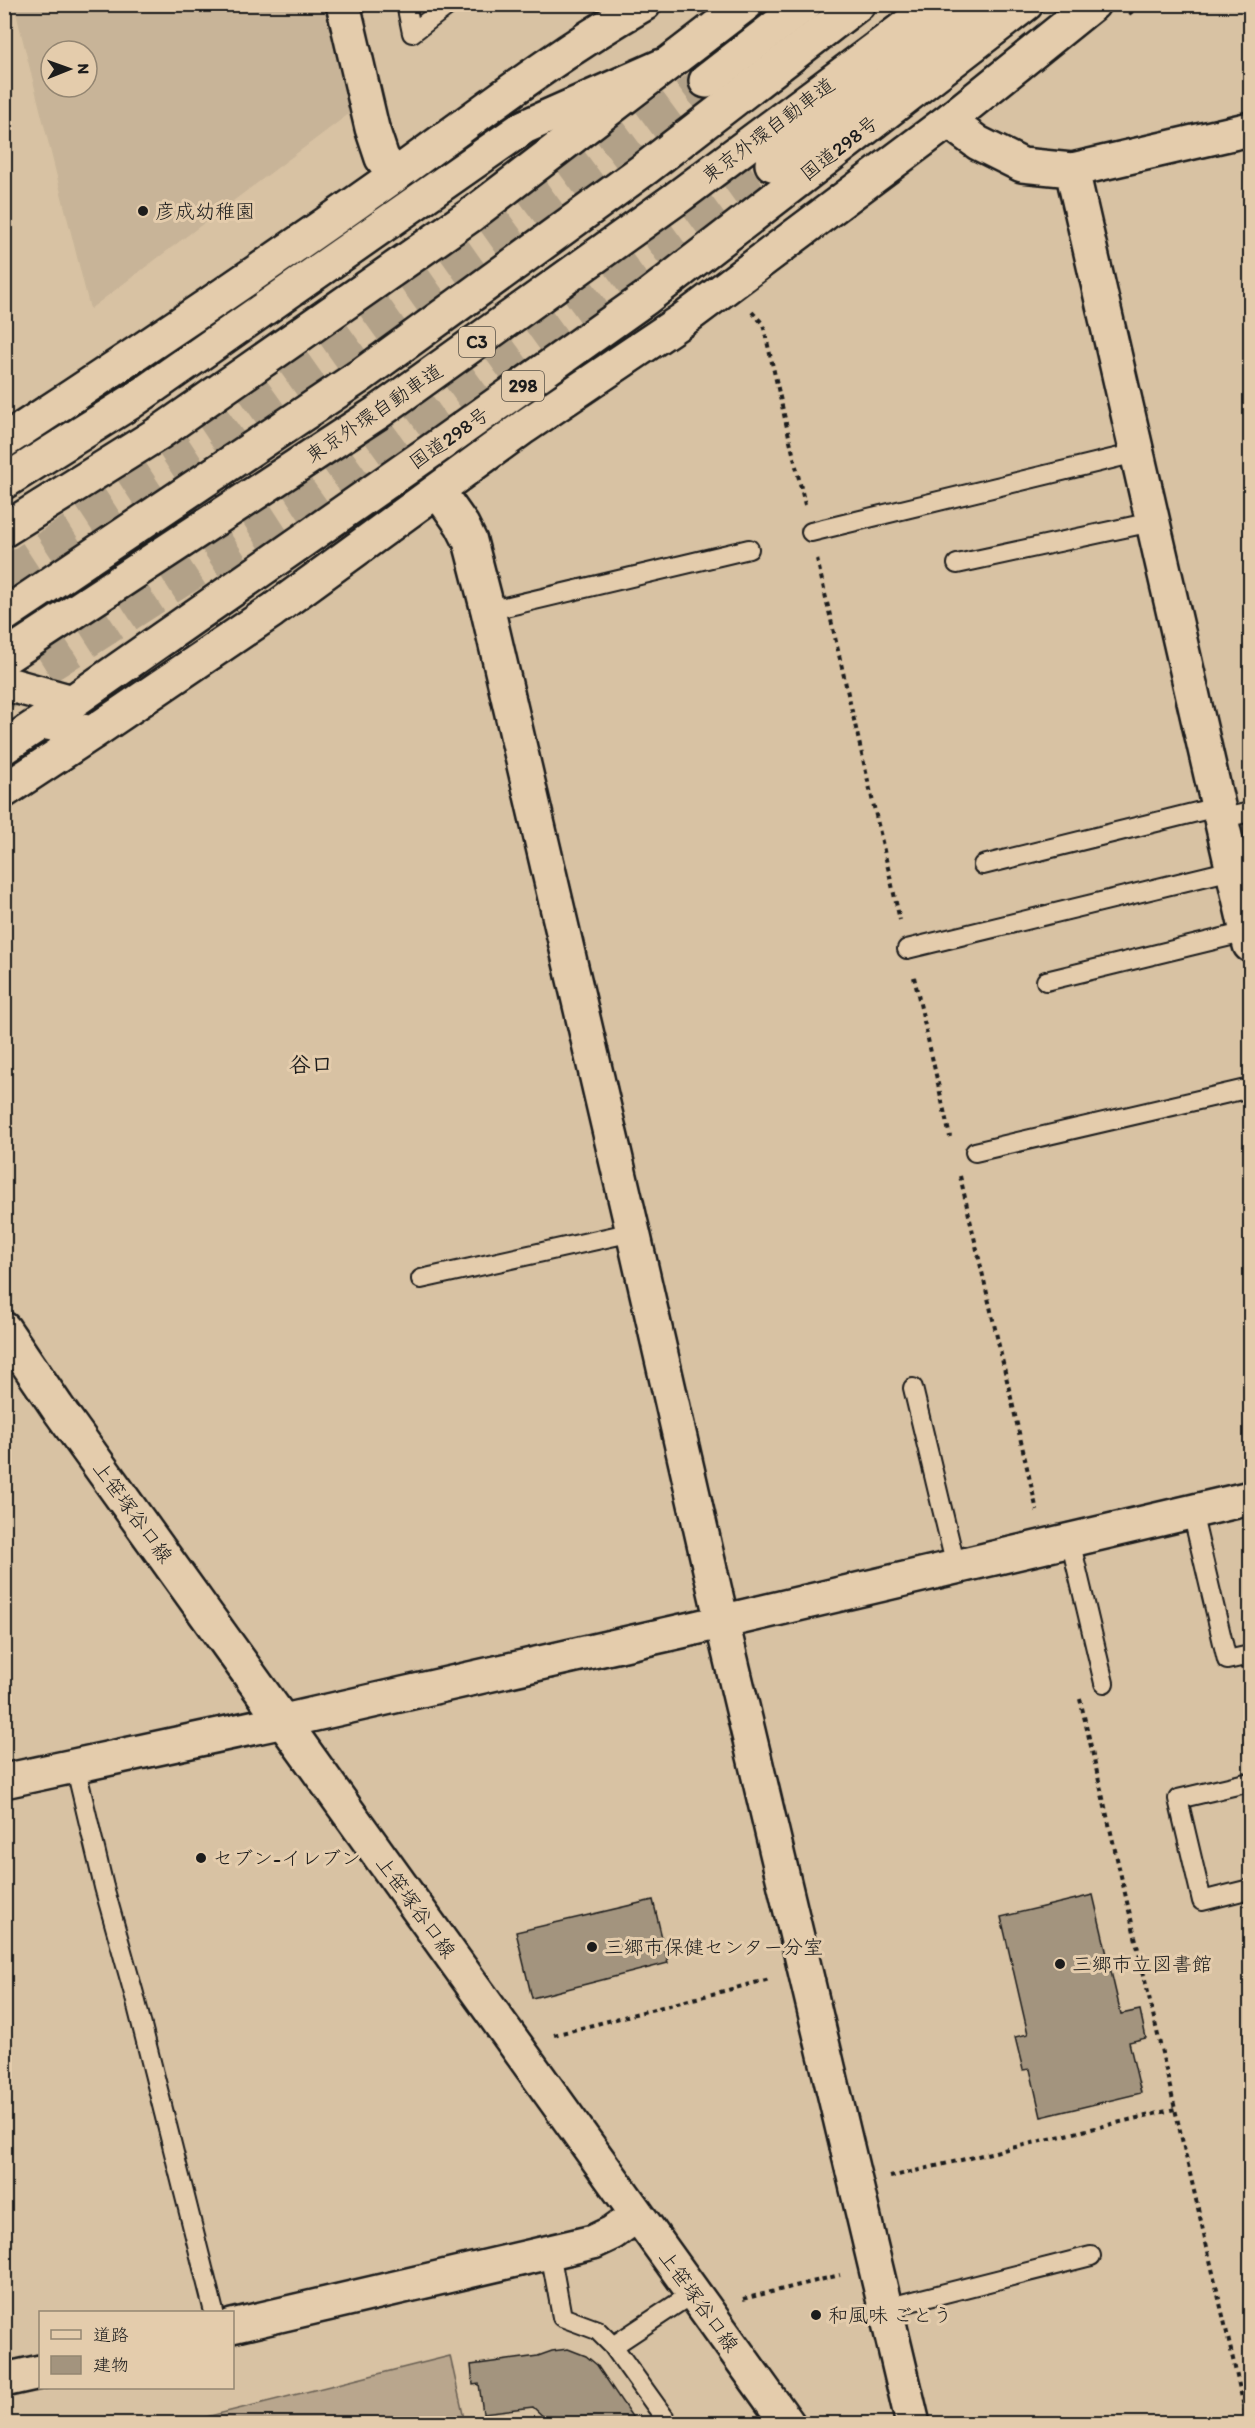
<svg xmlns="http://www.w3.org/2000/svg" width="1255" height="2428" viewBox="0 0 1255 2428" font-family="Itim,'Klee One',sans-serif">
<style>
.built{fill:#c8b498;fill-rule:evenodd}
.pitch{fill:#b9a68d;stroke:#6a6154;stroke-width:1.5}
.building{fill:#a3947e;stroke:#1c1c1c;stroke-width:1.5}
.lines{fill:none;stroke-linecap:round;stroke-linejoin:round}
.trunk-tunnel{stroke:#b2a188;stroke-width:33;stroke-dasharray:33 16;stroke-linecap:butt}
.service-casing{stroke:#1c1c1c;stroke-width:22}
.minor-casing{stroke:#1c1c1c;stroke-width:38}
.secondary-casing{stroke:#1c1c1c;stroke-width:38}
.trunk-casing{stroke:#1c1c1c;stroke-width:38}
.motorway-casing{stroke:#1c1c1c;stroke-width:38}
.path{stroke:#1c1c1c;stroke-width:4;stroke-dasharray:4.5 4.5;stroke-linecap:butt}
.service{stroke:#e4ccac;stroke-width:18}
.minor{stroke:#e4ccac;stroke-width:33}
.secondary{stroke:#e4ccac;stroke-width:33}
.trunk{stroke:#e4ccac;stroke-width:33}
.motorway{stroke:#e4ccac;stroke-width:33}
.poi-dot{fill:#1c1c1c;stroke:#e4ccac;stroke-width:2}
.labels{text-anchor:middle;stroke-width:6;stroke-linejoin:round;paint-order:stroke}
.shield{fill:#e4ccac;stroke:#585147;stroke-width:1.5}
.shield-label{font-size:18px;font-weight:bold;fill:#1c1c1c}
.street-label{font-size:20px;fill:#1c1c1c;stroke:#e4ccac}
.poi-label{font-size:20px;fill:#1c1c1c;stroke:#e4ccac;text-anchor:start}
.quarter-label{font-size:22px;font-weight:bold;fill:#1c1c1c;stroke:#e4ccac}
</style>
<rect width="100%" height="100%" fill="#d8c2a3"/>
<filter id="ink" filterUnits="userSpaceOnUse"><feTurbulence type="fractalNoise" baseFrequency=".0167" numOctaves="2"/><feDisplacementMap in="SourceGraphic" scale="12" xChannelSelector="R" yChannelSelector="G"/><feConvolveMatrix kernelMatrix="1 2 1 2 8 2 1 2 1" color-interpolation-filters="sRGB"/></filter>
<g filter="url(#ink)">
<!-- built -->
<path class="built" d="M14 5H324L350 113 90 309ZM51 51H87V87H51Z"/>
<!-- pitch -->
<path class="pitch" d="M450 2356 465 2423H182Z"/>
<!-- building -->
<path class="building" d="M1093 1895 1121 2014 1140 2010 1146 2038 1129 2042 1141 2093 1041 2117 1030 2069 1023 2070 1015 2037 1028 2034 1001 1917Z
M653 1900 668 1963 532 1998 516 1932Z
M568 2349 586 2356 597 2365 637 2424H575L548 2421 533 2407 483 2413 479 2384 473 2385 471 2365 538 2356 552 2351Z"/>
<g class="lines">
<!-- trunk-tunnel -->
<path class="trunk-tunnel" d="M4 575 220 433 492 240 706 81
M4 695 300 504 772 164"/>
<!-- service casing -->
<g class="service-casing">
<path id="service" d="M406 4 412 33 450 4
M811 532 1136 453
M957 564 1152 522
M488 611 749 549
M1220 819 1250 812
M983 865 1217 807
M907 949 1232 870
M1046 981 1247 932
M975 1152 1250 1088
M421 1279 633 1232
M913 1388 956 1567
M1192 1512 1227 1660 1250 1655
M1070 1540 1104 1683
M75 1765 104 1887 134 1994 214 2312
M1250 1782 1178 1799 1202 1901 1250 1889
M550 2252 562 2317 597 2330 613 2346 693 2293
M886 2308 1091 2256
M613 2346 669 2424"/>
</g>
<!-- minor casing -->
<g class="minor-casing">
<path id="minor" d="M343 4 372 128 382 158 395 175
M948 121 978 143 1022 165 1072 170 1250 129
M1072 170 1250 945
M4 441C136 355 266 267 394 176 476 117 556 54 644 4
M438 491 462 525 470 541 488 611 633 1232 722 1622 913 2424
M4 683 72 702
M43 722 92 733 272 611 524 427 684 319 948 121 1093 4
M4 791 92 733
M4 1781 284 1721 695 1628 1250 1498
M232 2326 593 2242 612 2233 637 2215
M4 2380 40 2372"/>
</g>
<!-- secondary casing -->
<g class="secondary-casing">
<path id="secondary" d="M4 1329 57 1407 788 2424"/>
</g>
<!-- trunk casing -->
<g class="trunk-casing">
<path id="trunk" d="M706 81 805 4
M772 164 977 4
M4 530 159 433 471 215 746 4
M4 747 72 702 431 451 646 298 1026 4"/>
</g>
<!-- motorway casing -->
<g class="motorway-casing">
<path id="motorway" d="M4 482 131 402 524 127 662 66
M4 615 363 374 646 168 858 4
M4 658 377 413 674 200 936 4"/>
</g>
<!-- path -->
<path class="path" d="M1129 14 1141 4
M752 312 763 324 805 505
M817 559 900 920
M914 977 950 1137
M960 1176 1037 1511
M1080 1699 1248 2424
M554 2035 770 1979
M890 2177 1175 2109
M743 2299 840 2275"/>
<!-- service -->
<use href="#service" class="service"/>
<!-- minor -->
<use href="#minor" class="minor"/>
<!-- secondary -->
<use href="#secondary" class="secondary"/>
<!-- trunk -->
<use href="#trunk" class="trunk"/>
<!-- motorway -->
<use href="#motorway" class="motorway"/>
</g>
</g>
<!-- markers -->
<g class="poi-dot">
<circle cx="143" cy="211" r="6"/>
<circle cx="201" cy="1858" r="6"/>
<circle cx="592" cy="1947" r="6"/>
<circle cx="1060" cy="1964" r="6"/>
<circle cx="816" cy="2315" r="6"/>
</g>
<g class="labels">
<!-- shield labels -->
<g class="shield">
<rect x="459" y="327" width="36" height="30" rx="4.5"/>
<rect x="502" y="371" width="42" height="30" rx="4.5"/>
</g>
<g class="shield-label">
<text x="477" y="348">C3</text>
<text x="523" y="392">298</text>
</g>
<!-- street labels -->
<g class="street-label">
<text transform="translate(768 130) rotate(-37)" y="7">東京外環自動車道</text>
<text transform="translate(839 148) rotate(-38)" y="7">国道298号</text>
<text transform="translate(374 413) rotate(-34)" y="7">東京外環自動車道</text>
<text transform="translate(449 438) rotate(-35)" y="7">国道298号</text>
<text transform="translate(133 1512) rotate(54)" y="7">上笹塚谷口線</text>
<text transform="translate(416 1907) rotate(54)" y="7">上笹塚谷口線</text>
<text transform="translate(699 2301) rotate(54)" y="7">上笹塚谷口線</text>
</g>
<!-- poi labels -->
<g class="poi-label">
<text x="155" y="218">彦成幼稚園</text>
<text x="213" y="1865">セブン-イレブン</text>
<text x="604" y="1954">三郷市保健センター分室</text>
<text x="1072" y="1971">三郷市立図書館</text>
<text x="828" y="2322">和風味 ごとう</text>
</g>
<!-- quarter labels -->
<g class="quarter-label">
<text x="311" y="1072">谷口</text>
</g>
</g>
<!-- margin -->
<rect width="1255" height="2428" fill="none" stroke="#e4ccac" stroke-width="24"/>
<rect x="12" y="12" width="1231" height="2404" fill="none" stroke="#1c1c1c" stroke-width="2" filter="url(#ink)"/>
<!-- legend -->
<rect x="39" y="2311" width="195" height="78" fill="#e4ccac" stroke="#948672" stroke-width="1.5"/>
<rect x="51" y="2330" width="30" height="9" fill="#e4ccac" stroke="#948672" stroke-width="1.5"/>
<text x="93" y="2341" font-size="18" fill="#1c1c1c">道路</text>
<rect x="51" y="2356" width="30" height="18" fill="#a3947e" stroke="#948672" stroke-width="1.5"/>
<text x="93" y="2371" font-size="18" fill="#1c1c1c">建物</text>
<!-- north arrow -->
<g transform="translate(69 69) rotate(89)"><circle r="28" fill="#e4ccac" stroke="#948672" stroke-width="1.5"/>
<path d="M0-4.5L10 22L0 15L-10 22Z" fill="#1c1c1c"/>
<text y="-9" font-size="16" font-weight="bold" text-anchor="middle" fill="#1c1c1c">N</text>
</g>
</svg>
